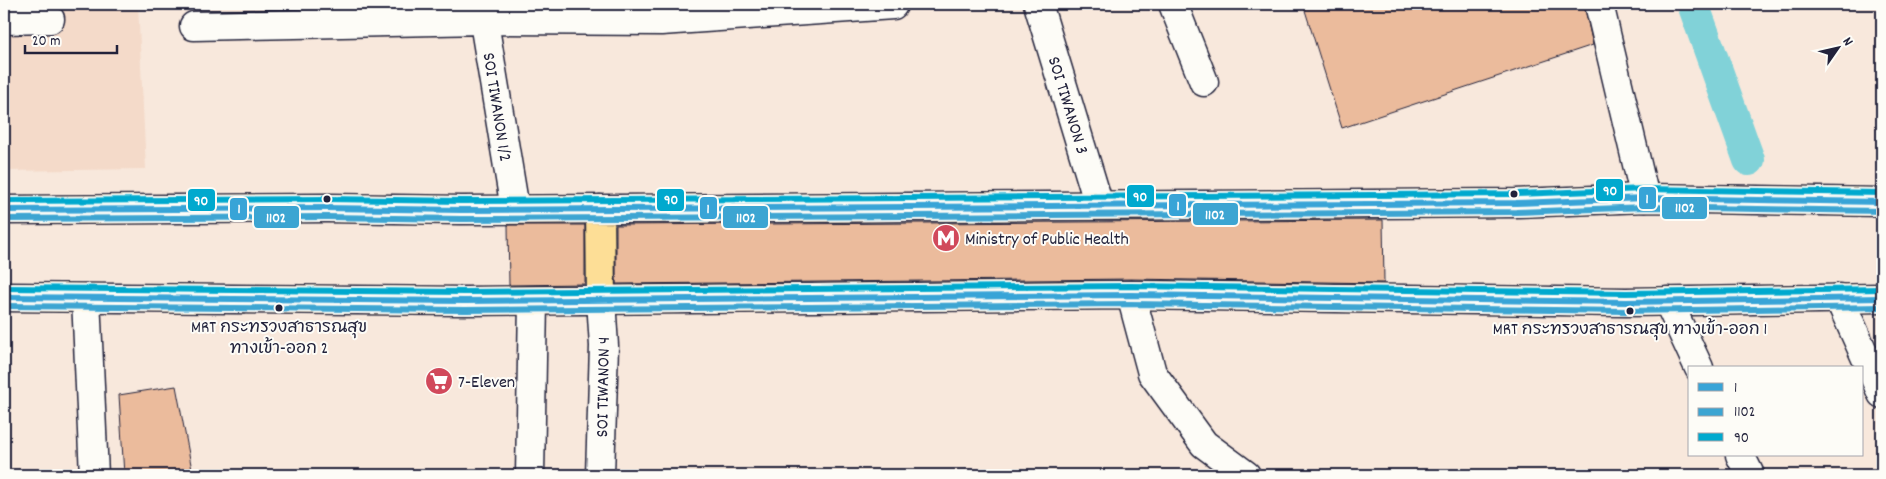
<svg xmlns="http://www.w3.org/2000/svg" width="1886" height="479" viewBox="0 0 1886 479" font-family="Dekko,'Playpen Sans Thai',sans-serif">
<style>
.built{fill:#f4dac9}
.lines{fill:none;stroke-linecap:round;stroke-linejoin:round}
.canal{stroke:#81d2d8;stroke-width:32}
.building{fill:#ebbb9c;stroke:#22223b}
.minor-casing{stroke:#22223b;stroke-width:31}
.major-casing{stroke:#22223b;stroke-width:31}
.minor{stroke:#fdfcf7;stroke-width:28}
.major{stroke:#fdde96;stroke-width:28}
.bus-1-casing{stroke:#fdfcf7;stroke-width:10}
.bus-2-casing{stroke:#fdfcf7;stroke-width:10}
.bus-3-casing{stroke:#fdfcf7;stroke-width:10}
.bus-1{stroke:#38a4d7;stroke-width:6}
.bus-2{stroke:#3ca5d2;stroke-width:6}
.bus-3{stroke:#00a9ce;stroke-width:6}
.bus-dot{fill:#22223b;stroke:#fdfcf7;stroke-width:2}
.labels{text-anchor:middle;stroke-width:4;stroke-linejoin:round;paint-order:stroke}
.bus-label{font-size:17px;fill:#22223b;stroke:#fdfcf7}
.street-label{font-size:18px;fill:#22223b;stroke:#fdfcf7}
.poi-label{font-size:18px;fill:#22223b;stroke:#fdfcf7;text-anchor:start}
.line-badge{stroke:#fdfcf7;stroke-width:2}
.badge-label{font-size:14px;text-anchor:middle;font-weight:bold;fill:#fff}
</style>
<rect width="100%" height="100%" fill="#f8e8dc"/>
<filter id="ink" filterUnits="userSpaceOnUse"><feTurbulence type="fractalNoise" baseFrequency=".02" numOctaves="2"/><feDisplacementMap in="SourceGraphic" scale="10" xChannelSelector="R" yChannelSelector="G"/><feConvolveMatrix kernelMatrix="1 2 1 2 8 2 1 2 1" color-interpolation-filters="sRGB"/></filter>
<g filter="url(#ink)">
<!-- built -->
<path class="built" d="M4 4H138L146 169 4 171Z"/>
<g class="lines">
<!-- canal -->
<path class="canal" d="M1693 4 1749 160"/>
</g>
<!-- building -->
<path class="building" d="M1303 4H1584L1593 45 1342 128Z
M1383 220 1384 283 1131 279 616 284V225Z
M508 225H585V284L509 285Z
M176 386 193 475H124L119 395Z"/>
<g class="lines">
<!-- minor casing -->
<g class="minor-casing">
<path id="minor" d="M481 4 515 209
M1038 4 1099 205
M1173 4 1204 82
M1599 4 1645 198
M4 20 50 19
M194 26 483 20 661 21 893 5
M1131 295 1152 373 1204 444 1246 475
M86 298 94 475
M1839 298 1882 394
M1668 301 1699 368
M1740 455 1750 475
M530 475 533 301
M600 475 604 346 601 300"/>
</g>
<!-- major casing -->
<g class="major-casing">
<path id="major" d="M600 209 601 300
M4 210 327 208 461 210 1516 203 1645 198 1882 202
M4 297 465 301 1131 295 1626 302 1882 298"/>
</g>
<!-- minor -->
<use href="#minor" class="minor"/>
<!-- major -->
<use href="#major" class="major"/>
<!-- bus-1 casing -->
<g class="bus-1-casing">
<path id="bus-1" d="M4 210 327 208 461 210 1516 203 1645 198 1882 202
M4 297 465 301 1131 295 1626 302 1882 298"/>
</g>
<!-- bus-2 casing -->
<g class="bus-2-casing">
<path id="bus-2" d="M4 219 327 217 461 219 1516 212 1645 207 1882 211
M4 306 465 310 1131 304 1626 311 1882 307"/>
</g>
<!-- bus-3 casing -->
<g class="bus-3-casing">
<path id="bus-3" d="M4 201 327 199 461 201 1516 194 1645 189 1882 193
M4 288 465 292 1131 286 1626 293 1882 289"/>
</g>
<!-- bus-1 -->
<use href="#bus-1" class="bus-1"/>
<!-- bus-2 -->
<use href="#bus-2" class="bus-2"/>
<!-- bus-3 -->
<use href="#bus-3" class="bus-3"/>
</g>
</g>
<!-- icons -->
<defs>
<g id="metro-disc" transform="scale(1.4375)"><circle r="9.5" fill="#d1495b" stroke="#fdfcf7"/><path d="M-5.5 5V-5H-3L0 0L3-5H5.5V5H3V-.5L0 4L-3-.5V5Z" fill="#fff"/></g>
<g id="supermarket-disc" transform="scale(1.4375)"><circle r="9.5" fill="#d1495b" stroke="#fdfcf7"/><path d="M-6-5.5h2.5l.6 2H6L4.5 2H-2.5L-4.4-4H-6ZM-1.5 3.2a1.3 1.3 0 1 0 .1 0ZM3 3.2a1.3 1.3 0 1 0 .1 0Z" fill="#fff"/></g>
</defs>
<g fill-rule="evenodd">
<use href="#metro-disc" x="946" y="238"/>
<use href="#supermarket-disc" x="439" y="381"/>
</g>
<!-- markers -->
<g class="bus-dot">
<circle cx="1514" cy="194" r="4.5"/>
<circle cx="327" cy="199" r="4.5"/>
<circle cx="279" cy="308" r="4.5"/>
<circle cx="1630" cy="311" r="4.5"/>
</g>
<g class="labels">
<!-- bus labels -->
<g class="bus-label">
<text x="279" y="332">MRT กระทรวงสาธารณสุข<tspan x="279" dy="21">ทางเข้า-ออก 2</tspan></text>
<text x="1630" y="334">MRT กระทรวงสาธารณสุข ทางเข้า-ออก 1</text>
</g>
<!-- street labels -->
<g class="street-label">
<text transform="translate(1069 105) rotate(73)" y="6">SOI TIWANON 3</text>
<text transform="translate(498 107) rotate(81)" y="6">SOI TIWANON 1/2</text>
<text transform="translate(602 387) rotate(-89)" y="6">SOI TIWANON 4</text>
</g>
<!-- poi labels -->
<g class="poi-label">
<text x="965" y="244">Ministry of Public Health</text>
<text x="458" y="387">7-Eleven</text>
</g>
</g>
<g class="line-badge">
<rect x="1595" y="178" width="29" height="24" rx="5" fill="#00a9ce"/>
<rect x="1126" y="184" width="29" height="24" rx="5" fill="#00a9ce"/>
<rect x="1638" y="186" width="19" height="24" rx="5" fill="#38a4d7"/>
<rect x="656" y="188" width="29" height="24" rx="5" fill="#00a9ce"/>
<rect x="187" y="188" width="29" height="24" rx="5" fill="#00a9ce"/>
<rect x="1168" y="193" width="19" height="24" rx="5" fill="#38a4d7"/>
<rect x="1661" y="196" width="47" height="24" rx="5" fill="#3ca5d2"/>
<rect x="699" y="196" width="19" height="24" rx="5" fill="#38a4d7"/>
<rect x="229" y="197" width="19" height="24" rx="5" fill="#38a4d7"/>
<rect x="1192" y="202" width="47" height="24" rx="5" fill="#3ca5d2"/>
<rect x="722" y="205" width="47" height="24" rx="5" fill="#3ca5d2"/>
<rect x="253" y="205" width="47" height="24" rx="5" fill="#3ca5d2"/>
</g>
<g class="badge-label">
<text x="1610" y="195">90</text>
<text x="1140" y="201">90</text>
<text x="1647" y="203">1</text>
<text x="671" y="204">90</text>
<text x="201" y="205">90</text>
<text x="1178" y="210">1</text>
<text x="1685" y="212">1102</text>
<text x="708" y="213">1</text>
<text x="239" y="213">1</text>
<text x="1215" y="219">1102</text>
<text x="746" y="222">1102</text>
<text x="276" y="222">1102</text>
</g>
<!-- margin -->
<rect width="1886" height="479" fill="none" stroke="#fdfcf7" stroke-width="20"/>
<rect x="10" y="10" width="1866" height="459" fill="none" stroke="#22223b" stroke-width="2" filter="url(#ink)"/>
<!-- legend -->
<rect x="1688" y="366" width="175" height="90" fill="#fdfcf7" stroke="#a5a5ac"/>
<rect x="1698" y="383" width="25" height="8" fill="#38a4d7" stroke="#a5a5ac"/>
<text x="1734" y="392" font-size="15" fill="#22223b">1</text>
<rect x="1698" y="408" width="25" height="8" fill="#3ca5d2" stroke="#a5a5ac"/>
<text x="1734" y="416" font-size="15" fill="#22223b">1102</text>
<rect x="1698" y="433" width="25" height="8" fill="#00a9ce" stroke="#a5a5ac"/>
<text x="1734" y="442" font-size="15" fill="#22223b">90</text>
<!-- north arrow -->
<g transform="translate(1838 48) rotate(56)" stroke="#fdfcf7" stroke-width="4" paint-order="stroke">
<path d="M0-4L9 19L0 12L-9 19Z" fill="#22223b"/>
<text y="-8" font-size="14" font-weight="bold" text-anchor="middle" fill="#22223b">N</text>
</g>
<!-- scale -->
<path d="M25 45v8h92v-8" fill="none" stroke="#22223b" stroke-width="2.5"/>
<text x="32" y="45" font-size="15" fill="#22223b" stroke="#fdfcf7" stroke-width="4" paint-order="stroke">20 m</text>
</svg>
